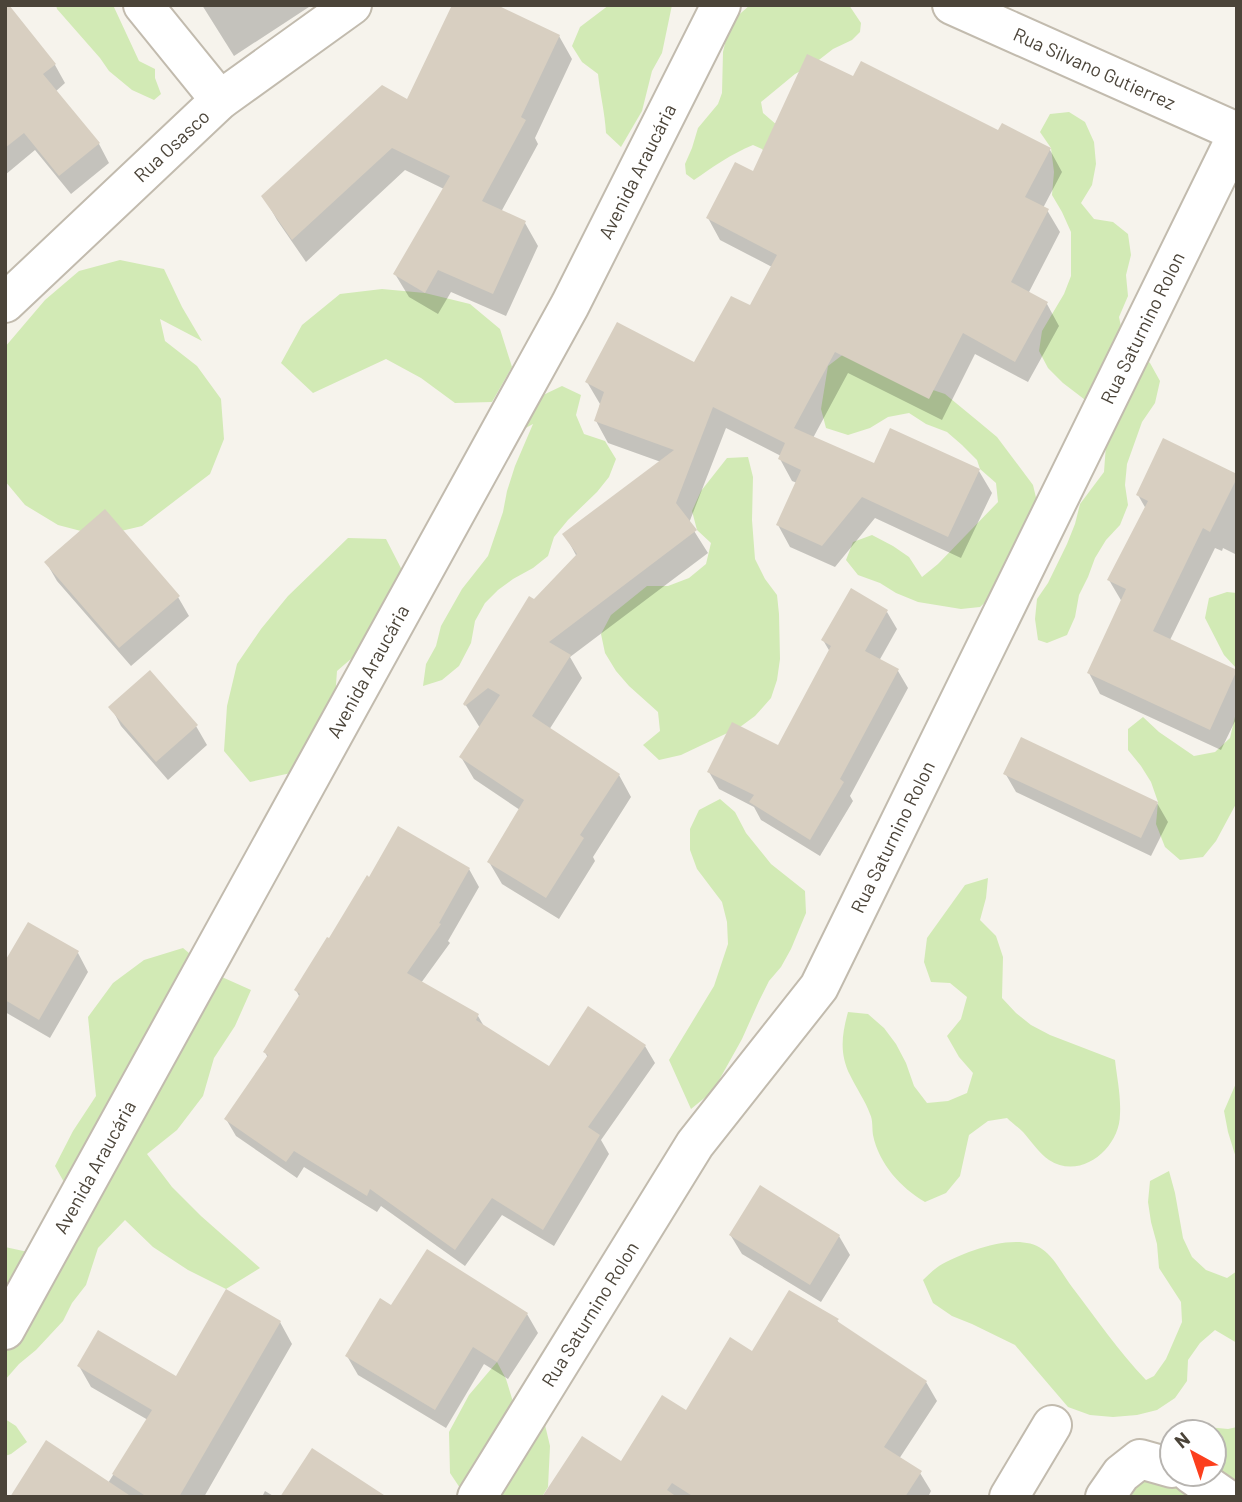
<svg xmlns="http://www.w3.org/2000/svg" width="1242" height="1502" viewBox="0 0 1242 1502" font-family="Barlow,sans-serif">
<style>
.green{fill:#d2eab5}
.shadow{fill:#0003}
.building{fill:#d8cfc1}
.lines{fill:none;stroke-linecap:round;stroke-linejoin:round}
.minor-casing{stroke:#c2bbae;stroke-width:42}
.minor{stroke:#fff;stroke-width:38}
.labels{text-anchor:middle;stroke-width:6;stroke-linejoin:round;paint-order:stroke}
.street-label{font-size:19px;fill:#4b4439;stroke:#fff}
</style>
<rect width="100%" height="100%" fill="#f6f3ec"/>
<!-- green -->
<path class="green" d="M56 5H113L139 61 155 69V78L161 94 154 100 132 90 109 71 100 58 57 9Z
M609 5H672L662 53 652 71 642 111 621 147 606 133C605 113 600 94 598 74L582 62 572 46 580 27Z
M750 5H849L861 23 860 32 852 40 833 49 815 63 795 74 761 102 763 113 778 126 768 157 762 149 753 145C731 154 713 167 694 180L686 174 685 164 692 148 698 128 718 104 722 93 723 52 726 39 734 19Z
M1069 112 1085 122 1094 142 1096 164 1092 185 1081 203 1094 219 1113 222 1128 234 1131 255 1126 275 1128 296 1119 317 1123 336 1136 350 1150 363 1160 381 1155 403 1142 422 1127 464 1125 485 1128 505 1120 525 1106 540 1095 558 1088 577 1079 595 1075 617 1067 635 1047 643 1038 640 1035 619 1037 599 1048 583 1067 544 1075 524 1080 504 1104 472 1107 431 1097 409 1063 383 1048 368 1039 351 1042 331 1064 294 1071 276V232L1062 212 1052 195 1054 172 1051 148 1040 132 1050 114Z
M120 260 164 269 182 307 202 341 160 319 165 341 197 366 221 399 224 439 210 474 142 526 100 536 58 525 25 505 5 481V347L45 300 79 271Z
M382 289 425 293 470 304 500 329 512 367 492 402 455 403 421 378 386 359 313 393 281 363 302 325 340 294Z
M858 343 924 387 945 394 979 422 997 437 1033 485 1038 506 991 597 980 607 961 609 918 602 896 593 880 583 858 575 846 560 853 542 872 535 893 546 909 557 922 577 938 564 998 502 996 483 980 469 977 460 962 445 947 432 926 424 909 413 888 417 870 428 848 435 826 428 821 409 828 366Z
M562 386 581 395 576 415 584 434 605 441 616 459 609 477 597 492 568 520 554 537 548 556 533 568 513 579 498 590 485 603 475 621 471 643 459 666 442 680 423 686 426 664 436 646 441 626 462 589 488 556 503 512 507 491 515 466 533 424 520 431 541 396Z
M748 457 753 477 752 520 755 559 765 579 777 595 779 614 780 659 777 680 771 698 755 716 740 727 681 755 659 760 643 745 660 731 658 712 629 686 616 671 605 653 601 634 611 615 647 586H668L689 578 706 564 711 543 697 530 692 511 701 491 727 458Z
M348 538 386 539 404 574 367 645 337 671 334 712 291 773 250 782 224 751 227 706 237 664 261 629 288 596Z
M1227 592 1237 593V669L1224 655 1205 618 1209 598Z
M1237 708V802L1216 841 1203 857 1180 860 1165 847 1156 824 1158 802 1151 782 1141 766 1128 750V729L1143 717 1159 732 1194 756 1215 752 1230 738Z
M720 799 735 812 746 833 771 864 805 891 806 913 791 949 781 967 769 981 759 1001 742 1039 713 1091 691 1109 669 1060 714 986 728 944 727 922 722 902 697 869 690 850V829L699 810Z
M988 878 986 898 980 920 996 936 1003 957 1002 998 1016 1013 1031 1025 1050 1035 1115 1060C1117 1078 1121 1096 1120 1114 1120 1148 1081 1181 1049 1160 1039 1153 1031 1141 1023 1132 1018 1127 1012 1123 1007 1118L988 1121 969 1135 960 1176 946 1193 925 1202C901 1188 879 1164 873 1135 872 1128 873 1120 870 1114 865 1100 856 1088 850 1075 839 1053 842 1034 848 1012L868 1014 884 1028 896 1044 906 1063 914 1086 927 1103 948 1101 967 1093 973 1073 959 1057 947 1036 961 1019 967 997 950 983 931 982 924 962 927 938 965 885Z
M183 948 213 973 251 990 235 1026 214 1058 203 1096 177 1130 147 1154 172 1187 201 1216 260 1268 226 1289 188 1270 153 1247 125 1220 98 1248 86 1285 72 1303 63 1321 36 1350 19 1364 5 1380V1247L28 1252 75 1202 55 1166 73 1131 96 1096 88 1017 113 983 144 960Z
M1237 1081V1161L1228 1132 1224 1111Z
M1169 1171 1175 1193 1183 1238 1192 1257 1206 1270 1227 1278 1237 1271V1343L1215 1330 1200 1343 1188 1360 1187 1381 1175 1398 1157 1410 1137 1415 1113 1417 1090 1415 1068 1407 1015 1345 972 1324 952 1316 933 1303 923 1280C928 1275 933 1270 939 1266 963 1252 1017 1231 1042 1249 1055 1258 1062 1274 1072 1287 1096 1318 1119 1352 1146 1380L1154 1376 1166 1359 1182 1322 1181 1302 1159 1268 1157 1244 1151 1222 1148 1202 1150 1181Z
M497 1362 506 1379 517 1415 541 1408 550 1446 548 1487 542 1497H466L450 1473 449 1432 469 1395Z
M5 1419 16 1426 27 1442 11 1454 5 1456Z
M1187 1425 1228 1429 1237 1427V1497H1130L1164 1448 1172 1440V1474H1214V1432H1181Z"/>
<!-- shadow -->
<path class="shadow" d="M5 5 55 65 65 83 55 92 99 144 109 163 71 194 35 150 5 175Z
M202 5H312L234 56Z
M559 36 572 59 535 138 538 144 501 212 525 223 538 246 506 316 451 292 438 314 409 297 395 274 444 189 405 170 306 262 277 220 264 197 408 101Z
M854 78 999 132 1050 150 1062 172 1043 208 1047 210 1060 232 1028 294 1047 304 1059 326 1028 382 975 354 942 420 848 373 813 438 875 465 979 471 992 493 961 558 875 518 835 567 790 547 778 525 797 483 792 481 780 459 781 456 726 428 689 523 708 553 570 657 582 678 549 730 619 775 631 797 593 857 595 861 559 919 502 884 489 862 520 810 474 779 461 757 480 728 465 704 534 601 577 557 565 535 661 462 608 443 596 421 600 404 587 382 695 364 751 307 772 267 720 240 708 218Z
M1237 469V555L1223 548 1222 551 1215 548 1170 640 1237 672V717L1221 750 1100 694 1089 673 1122 602 1109 580 1146 509 1138 495 1234 475Z
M46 562 178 597 189 616 131 666 57 581Z
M887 612 897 629 879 661 898 671 908 688 850 796 853 801 820 856 761 820 754 807 719 789 709 772 779 747 830 652 823 640Z
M111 707 196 726 207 745 168 780 121 726Z
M1005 773 1157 803 1168 822 1151 856 1016 792Z
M469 869 479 887 448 941 450 943 421 983 478 1016 485 1028 549 1069 645 1046 655 1063 601 1140 609 1154 554 1246 502 1215 465 1266 381 1206 377 1212 304 1167 297 1178 236 1136 226 1119 268 1058 265 1052 300 998 296 990Z
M78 953 88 972 50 1038 5 1012V965Z
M731 1236H839L850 1255 821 1302 742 1254Z
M392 1307 527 1314 538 1333 508 1379 484 1364 446 1428 358 1375 347 1356Z
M837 1320 840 1325 926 1382 937 1401 899 1459 920 1473 931 1491 928 1497H556L622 1463 687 1413 753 1353Z
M280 1322 292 1344 204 1497H12L108 1483 148 1420 91 1387 79 1366 176 1378Z
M265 1491 275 1497H262Z"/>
<!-- building -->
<path class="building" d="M5 5H9L56 64 43 74 100 143 59 176 24 133 5 148Z
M452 5H497L560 35 521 117 526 120 482 201 526 221 493 294 438 270 425 293 393 274 450 176 392 148 292 240 261 196 382 85 407 99Z
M807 54 853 76 861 61 998 130 1002 123 1051 148 1025 197 1049 209 1011 282 1048 302 1015 362 963 333 929 399 835 352 794 428 874 463 890 428 980 469 948 537 862 497 822 546 776 525 801 470 778 459 785 443 713 407 676 503 697 530 549 642 571 655 532 716 620 774 580 835 584 838 546 898 487 862 524 800 459 757 500 695 488 688 465 706 463 704 529 596 534 599 577 554 562 534 674 450 594 421 604 392 585 382 617 322 694 362 731 296 750 305 777 255 706 218 735 162 753 171Z
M1163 438 1237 474V478L1210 532 1203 528 1153 631 1237 670 1210 730 1087 673 1126 589 1107 580 1148 501 1136 495Z
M105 509 180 596 119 648 44 562Z
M851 588 888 610 865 651 899 669 840 779 844 782 810 840 749 802 754 795 707 772 732 722 778 745 831 646 821 640Z
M150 670 198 725 156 762 108 707Z
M1021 737 1158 802 1141 838 1003 774Z
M398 826 470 868 439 923 441 924 407 973 479 1014 476 1020 549 1066 588 1006 646 1045 588 1127 600 1135 543 1230 492 1198 455 1250 370 1189 367 1196 294 1151 286 1162 224 1119 268 1055 263 1052 300 994 294 990 327 937 329 938 367 875 369 877Z
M28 922 79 951 39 1020 5 1000V961Z
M760 1185 840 1235 810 1285 729 1235Z
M427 1249 528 1313 497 1362 473 1347 435 1410 345 1356 380 1298 391 1305Z
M226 1289 281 1321 179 1497H147L112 1474 152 1410 77 1366 98 1330 176 1376Z
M789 1290 839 1319 837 1321 927 1381 884 1447 922 1471 905 1497H694L672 1483 667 1490 677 1497H542L582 1436 621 1461 662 1395 686 1410 730 1337 752 1351Z
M46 1440 132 1497H10Z
M312 1448 387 1497H280Z"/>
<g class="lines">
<!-- minor casing -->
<g class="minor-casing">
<g id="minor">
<path d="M143 5 220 100"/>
<path id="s1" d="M952 5 1237 132"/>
<path id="s2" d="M5 303 220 100 352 5"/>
<path id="s3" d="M5 1330 570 305 721 5"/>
<path d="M1191 1474 1224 1497"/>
<path id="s4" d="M477 1497 695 1144 819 987 1237 135"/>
<path d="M1009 1497 1052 1425"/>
<path d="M1105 1497 1121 1474 1140 1459 1172 1468"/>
</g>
</g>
<!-- minor -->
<use href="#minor" class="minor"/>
</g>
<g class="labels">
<!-- street labels -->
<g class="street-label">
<text dy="7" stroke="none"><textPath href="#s1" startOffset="156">Rua Silvano Gutierrez</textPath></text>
<text dy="7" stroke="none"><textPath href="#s2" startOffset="229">Rua Osasco</textPath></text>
<text dy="7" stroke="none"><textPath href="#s3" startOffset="1320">Avenida Araucária</textPath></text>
<text dy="7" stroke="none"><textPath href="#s4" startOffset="1349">Rua Saturnino Rolon</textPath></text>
<text dy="7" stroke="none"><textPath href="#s3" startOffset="752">Avenida Araucária</textPath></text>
<text dy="7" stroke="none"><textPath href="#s4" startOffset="782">Rua Saturnino Rolon</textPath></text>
<text dy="7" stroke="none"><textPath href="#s3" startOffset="186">Avenida Araucária</textPath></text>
<text dy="7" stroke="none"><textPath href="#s4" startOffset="215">Rua Saturnino Rolon</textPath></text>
</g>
</g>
<!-- border -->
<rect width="1242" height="1502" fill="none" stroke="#4b4439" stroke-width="14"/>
<!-- north arrow -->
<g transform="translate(1193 1453) rotate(320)"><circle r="33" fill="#ffffff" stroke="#b7b4b0" stroke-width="2"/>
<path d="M0-5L12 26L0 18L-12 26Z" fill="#fc3f1d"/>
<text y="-10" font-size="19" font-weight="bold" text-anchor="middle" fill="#4b4439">N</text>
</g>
</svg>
